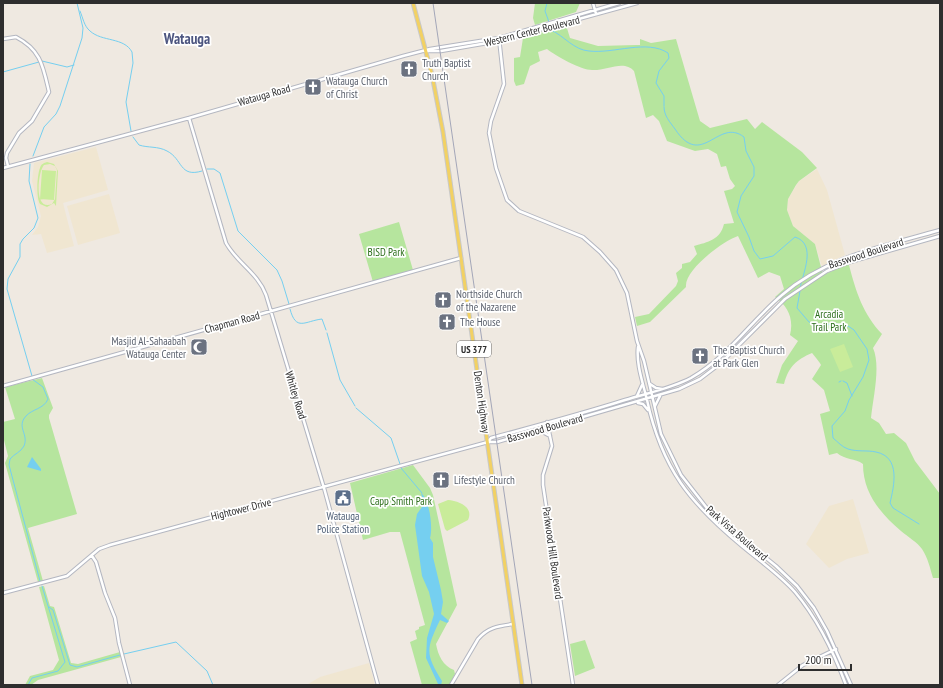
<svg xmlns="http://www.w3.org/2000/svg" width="943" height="688" viewBox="0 0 943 688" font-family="'PT Sans Narrow',sans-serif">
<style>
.education{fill:#f0e6d1}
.green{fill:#b6e59e}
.pitch{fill:#c9ec9a;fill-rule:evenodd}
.water{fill:#75cff0}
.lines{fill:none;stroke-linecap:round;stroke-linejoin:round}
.stream{stroke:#75cff0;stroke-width:1}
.secondary-casing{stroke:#b4b7c1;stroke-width:4.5}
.primary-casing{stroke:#c9c9c9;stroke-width:5}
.secondary{stroke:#fff;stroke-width:2.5}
.primary{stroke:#f2d163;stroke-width:3}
.rail{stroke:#a3a6b8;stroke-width:1}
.labels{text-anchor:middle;stroke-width:3.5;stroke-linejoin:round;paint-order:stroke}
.shield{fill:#fff;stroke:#6d6d6d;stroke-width:1}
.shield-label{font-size:10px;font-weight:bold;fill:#2e2e2e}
.street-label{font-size:11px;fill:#2e2e2e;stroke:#fff}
.worship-label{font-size:11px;fill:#5b616d;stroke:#fff;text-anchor:start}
.park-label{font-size:11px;fill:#2c6e1b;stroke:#fff}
.service-label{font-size:11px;fill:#4e5e75;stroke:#fff}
.district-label{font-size:15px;font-weight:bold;fill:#4d5680;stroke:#fff}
</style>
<rect width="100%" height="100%" fill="#efe9e1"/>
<!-- education -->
<path class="education" d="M96 147 108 190 63 203 74 246 47 253 41 234 32 235 38 227 41 216 32 181 34 163Z
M817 169 827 190 845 255 822 266 815 244 793 226 787 210 788 199 799 181Z
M109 194 120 233 78 245 67 206Z
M853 499 869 553 847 559 829 568 806 544 829 506Z
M369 663 375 685 308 684 320 677Z"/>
<!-- green -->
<path class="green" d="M535 3H580L576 12 535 25 533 18Z
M566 25 570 38 598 46 636 45H640V39L651 43 676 39 700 121 710 128 747 119 755 129 762 122 802 152 817 168 799 181 796 185 788 199 787 210 793 226 815 244 823 275 847 264 849 265C856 292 863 314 882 334L873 348C881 366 873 398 871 418L879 423 886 434 894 433 906 443 915 461 940 494V578H933C930 568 928 558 922 549 917 542 908 537 901 531 880 513 863 493 863 464 855 458 845 460 837 453L829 455 820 414 830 411 824 390 812 379 821 365C821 364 813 354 812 353 796 360 789 366 784 384L776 383 782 365 798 341 790 335C794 319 788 306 775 297L784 289 780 276 769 272 758 278 738 236C723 241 684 270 686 287L650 322 637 326 635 317 649 314 676 286 678 281 676 273 682 268V264L690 262 697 254 694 246C708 242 720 240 724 224L734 223 724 191 732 189 735 186 730 179 726 166 721 167 717 154 708 149 695 151 667 141 659 121 653 115 646 118 634 71C624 59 606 71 592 70 581 70 556 56 547 49L538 52 540 61 530 66 524 84 516 86 514 81V58L520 57 523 38Z
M399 222 413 270 373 282 359 234Z
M42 378 53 408 49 415V418L77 514 28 528 43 581 38 582 5 463 8 456 3 436V422L15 419 5 387Z
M413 465 430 488 433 495 457 605 436 644C438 655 443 666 454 670L455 674 449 685H422L410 642 417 639 415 631 419 629V627L425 625 400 532H390L363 540 350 483Z
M44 586 50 606 54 607 55 610 71 663 78 664 120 652 121 657 38 680 31 685H25L30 676 53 670 59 660 39 587Z
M585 640 595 668 575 676 570 644Z"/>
<!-- pitch -->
<path class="pitch" d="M47 162 54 164 58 171 56 206 54 203 47 207 40 204C36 198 37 175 40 168 41 164 44 163 47 162ZM50 164 55 166 57 170 55 199 52 204C33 212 38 171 44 165Z
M42 170 56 171 54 200 40 199Z
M844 344 853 367 840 372 830 349Z
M448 500C459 501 474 507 468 520L447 531 445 529 438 504Z"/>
<!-- water -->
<path class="water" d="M32 457 41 469V471L27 467Z
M421 493C430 500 433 529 430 538L433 543V557L441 590 443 602 441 614 449 621 447 623 440 620C426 649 425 654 442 681L441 685 438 684 426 658 427 638 434 614 429 592 422 576 415 525 417 514 424 504Z"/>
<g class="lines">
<!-- stream -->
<path class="stream" d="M547 3 545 11 549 22
M80 11C83 18 84 26 90 31 102 42 124 37 132 52L133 63 126 102 131 131
M550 27 551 30C564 36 574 50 589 51 614 54 647 39 668 53L669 58 659 71 656 83 664 96V106
M42 61 67 67 74 65
M3 72 39 62
M664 107C664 116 670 122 675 129 702 170 718 117 744 137L746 151 754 167V176L741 196 737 212 749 237 754 251 760 259 773 256 795 237C817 244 803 273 800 288
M133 137 139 145C148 148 158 146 167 151 183 159 179 178 202 171
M33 156 44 127 56 114 60 106 82 38 83 28 77 3
M30 164 29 181 38 218 34 228 23 239 20 244V257L8 279 7 289 32 376
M207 169H214L220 173 238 231 277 270 282 281 289 304
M800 291 797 308 809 322 815 325 836 324 848 326 854 330 867 349 869 360 863 377 849 400 845 411 832 426 833 438C838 442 842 447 848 449 858 452 867 450 876 452 901 457 894 486 890 503L893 508 919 524
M290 309C296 332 305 321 322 319L326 330
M327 333 340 380 355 406
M32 379 43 387 48 399C44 409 32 409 26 416 16 427 29 434 24 446 21 452 14 454 10 459L9 465 40 581
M843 381 847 383 852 396
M839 382 841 381
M356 408 391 438 400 464
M401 468 422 493
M49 607 53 610 70 665 77 667 120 655
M124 654 176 642 207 671 213 685
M28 685 32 678 58 671 65 662 42 586"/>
<!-- secondary casing -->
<g class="secondary-casing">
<path id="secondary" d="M593 3 596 14
M499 38 504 84 491 121 489 133 496 168 507 200 519 211 583 237 600 252 616 270 627 293 637 341 644 361 661 434 681 475 710 512 776 566 797 586 814 608 827 631 851 685
M3 39 16 37C41 50 43 66 49 92L32 121 19 133 7 153 6 158 8 166
M426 51H441L499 41 637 3
M189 118 226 243C237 263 258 273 266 295L324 488 378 685
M3 168 189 118 403 56 430 49 499 38 619 3
M638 347C636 364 643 383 647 400 662 469 690 503 742 546 760 561 780 575 795 592 817 618 834 653 846 685
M650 384 656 388 662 389
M3 386 461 258
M637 396 642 385
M638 403 643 404 648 410
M655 406 660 396
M547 422 552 446 543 475V485L573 685
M539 430 550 436
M488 442 491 438C536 426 581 414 625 400 647 393 670 389 691 378 728 357 750 322 782 295 827 256 885 246 940 230
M92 556 96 562 105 593 115 618 119 643 130 685
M3 593 67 576 99 549 110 545 488 442H497L679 389 700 379 721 363 785 299 827 271 850 262 940 236
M451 685 478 639C488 627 499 626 513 624
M778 685 803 665 836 649"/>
</g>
<!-- primary casing -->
<g class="primary-casing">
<path id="primary" d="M413 3 432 75 443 132 522 685"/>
</g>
<!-- secondary -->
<use href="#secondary" class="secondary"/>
<!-- primary -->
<use href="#primary" class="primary"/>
<!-- rail -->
<path class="rail" d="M433 3 532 685"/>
</g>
<!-- icons -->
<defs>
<g id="church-square" transform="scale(0.9)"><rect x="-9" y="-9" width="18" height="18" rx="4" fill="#6b7280" stroke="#fff"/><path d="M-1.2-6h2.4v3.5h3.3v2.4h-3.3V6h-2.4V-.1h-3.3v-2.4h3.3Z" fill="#fff"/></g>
<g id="mosque-square" transform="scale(0.9)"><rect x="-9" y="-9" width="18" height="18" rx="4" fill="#6b7280" stroke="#fff"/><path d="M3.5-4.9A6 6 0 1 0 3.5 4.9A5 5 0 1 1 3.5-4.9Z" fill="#fff"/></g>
<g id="civic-square" transform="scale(0.9)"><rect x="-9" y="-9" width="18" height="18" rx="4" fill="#5c6f8a" stroke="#fff"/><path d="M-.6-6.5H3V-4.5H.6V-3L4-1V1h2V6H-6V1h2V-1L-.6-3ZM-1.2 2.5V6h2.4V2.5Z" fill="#fff"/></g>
</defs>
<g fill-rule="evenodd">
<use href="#church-square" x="409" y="69"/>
<use href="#church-square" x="313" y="87"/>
<use href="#church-square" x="443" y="300"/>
<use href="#church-square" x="447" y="322"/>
<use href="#mosque-square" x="199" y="347"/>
<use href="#church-square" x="700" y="356"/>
<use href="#church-square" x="441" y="480"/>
<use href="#civic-square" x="343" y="498"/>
</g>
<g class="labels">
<!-- shield labels -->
<rect class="shield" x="457" y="341" width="34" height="16" rx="3"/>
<g class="shield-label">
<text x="474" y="353">US 377</text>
</g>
<!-- street labels -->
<g class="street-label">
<text transform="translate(532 31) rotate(-14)" y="4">Western Center Boulevard</text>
<text transform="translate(264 95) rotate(-16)" y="4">Watauga Road</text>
<text transform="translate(866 253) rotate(-18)" y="4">Basswood Boulevard</text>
<text transform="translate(232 322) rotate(-15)" y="4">Chapman Road</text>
<text transform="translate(296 395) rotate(73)" y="4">Whitley Road</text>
<text transform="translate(482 402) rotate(82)" y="4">Denton Highway</text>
<text transform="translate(545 428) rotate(-16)" y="4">Basswood Boulevard</text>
<text transform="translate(241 509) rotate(-14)" y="4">Hightower Drive</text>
<text transform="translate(737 533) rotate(41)" y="4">Park Vista Boulevard</text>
<text transform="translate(553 553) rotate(82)" y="4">Parkwood Hill Boulevard</text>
</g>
<!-- worship labels -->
<g class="worship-label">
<text x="422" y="67">Truth Baptist<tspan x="422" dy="13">Church</tspan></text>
<text x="326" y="85">Watauga Church<tspan x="326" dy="13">of Christ</tspan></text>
<text x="456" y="298">Northside Church<tspan x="456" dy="13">of the Nazarene</tspan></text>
<text x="460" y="326">The House</text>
<text x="186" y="345" text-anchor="end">Masjid Al-Sahaabah<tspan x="186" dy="13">Watauga Center</tspan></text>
<text x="713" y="354">The Baptist Church<tspan x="713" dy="13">at Park Glen</tspan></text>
<text x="454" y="484">Lifestyle Church</text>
</g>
<!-- park labels -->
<g class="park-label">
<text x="386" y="256">BISD Park</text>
<text x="829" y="318">Arcadia<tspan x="829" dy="13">Trail Park</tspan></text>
<text x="401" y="505">Capp Smith Park</text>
</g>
<!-- service labels -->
<g class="service-label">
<text x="343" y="520">Watauga<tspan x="343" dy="13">Police Station</tspan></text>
</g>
<!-- district labels -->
<g class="district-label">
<text x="187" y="44">Watauga</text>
</g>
</g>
<!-- border -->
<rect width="943" height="688" fill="none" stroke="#2e2e2e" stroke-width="8"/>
<!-- scale -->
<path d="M799 664v6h52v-6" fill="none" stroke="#2e2e2e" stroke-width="2"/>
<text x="805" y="664" font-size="12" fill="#2e2e2e" stroke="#ffffff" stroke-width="3" paint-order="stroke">200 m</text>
</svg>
